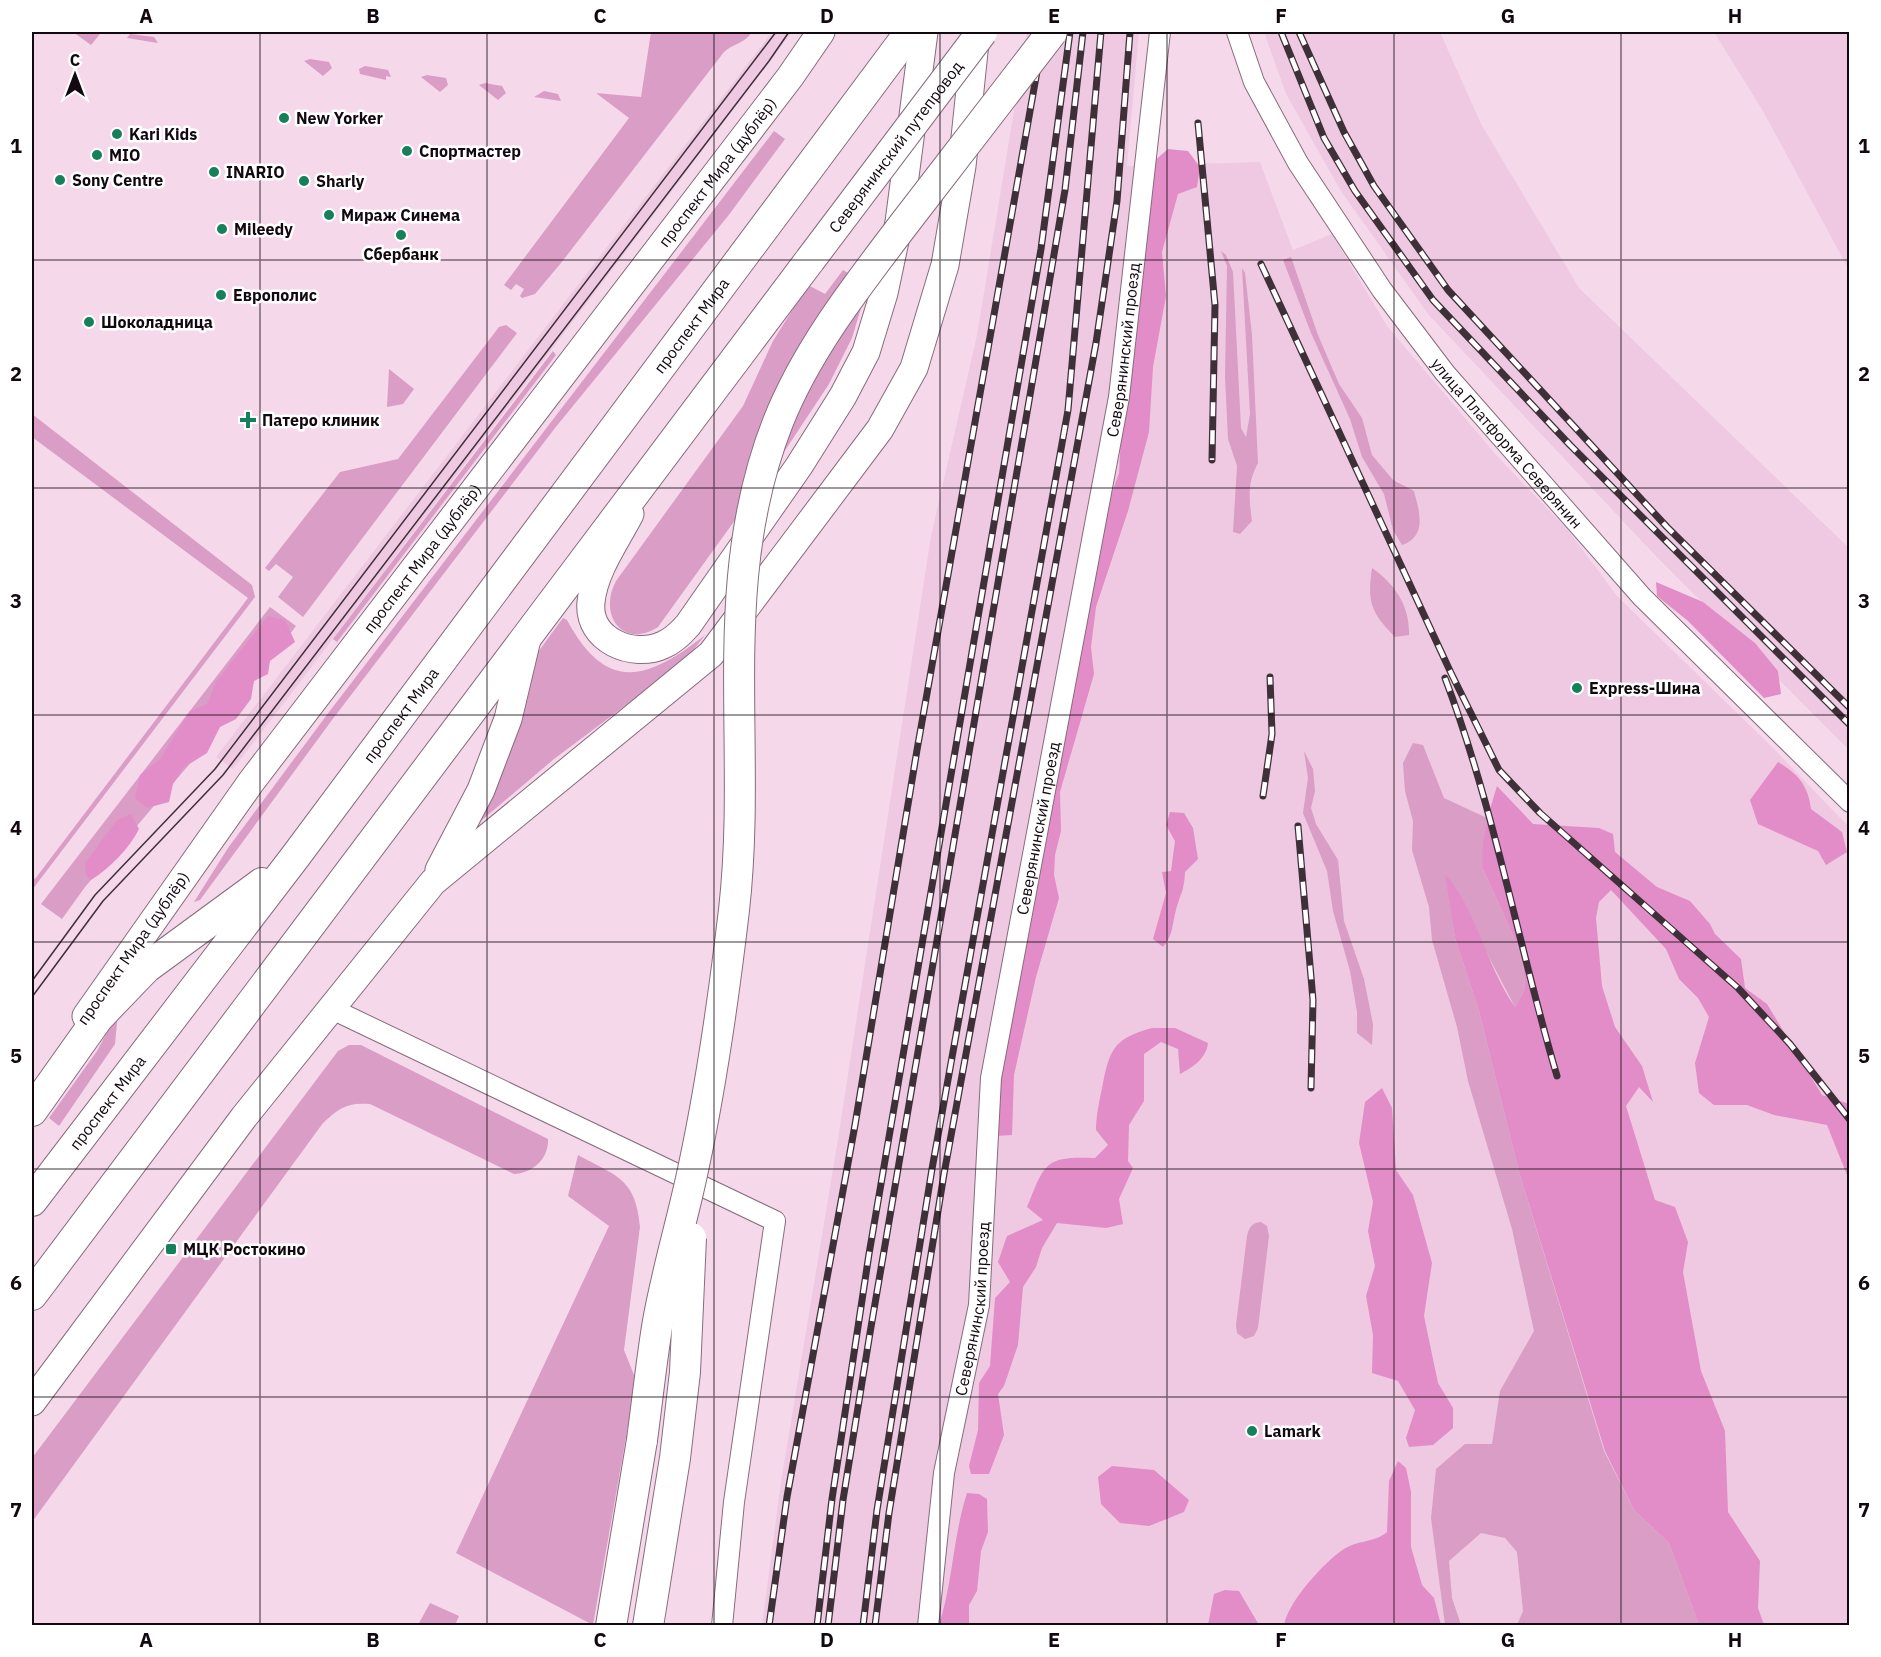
<svg xmlns="http://www.w3.org/2000/svg" width="1881" height="1657" viewBox="0 0 1881 1657" font-family="'IBM Plex Sans',sans-serif">
<style>
.built{fill:#eec9e1}
.green{fill:#da9dc5}
.forest{fill:#e28dc7}
.lines{fill:none;stroke-linecap:round;stroke-linejoin:round}
.street-casing{stroke:#866c7d;stroke-width:22}
.secondary-casing{stroke:#866c7d;stroke-width:29}
.primary-casing{stroke:#866c7d;stroke-width:32}
.street{stroke:#fff;stroke-width:20}
.secondary{stroke:#fff;stroke-width:27}
.primary{stroke:#fff;stroke-width:30}
.tram{stroke:#3e3039;stroke-width:1.5}
.rail-casing{stroke:#3e3039;stroke-width:7}
.rail{stroke:#fff;stroke-width:4.5;stroke-dasharray:14;stroke-linecap:butt}
.primary-bridge-casing{stroke:#866c7d;stroke-width:32;stroke-linecap:butt}
.primary-bridge{stroke:#fff;stroke-width:30}
.grid{fill:none;stroke:#12080f;stroke-width:1.5;stroke-opacity:0.55}
.poi-dot{fill:#15805b;stroke:#fff;stroke-width:2}
.labels{text-anchor:middle;stroke-width:5;stroke-linejoin:round;paint-order:stroke}
.poi-label{font-size:16px;font-weight:bold;fill:#12080f;stroke:#fff;text-anchor:start}
.street-label{font-size:16px;fill:#12080f;stroke:#fff}
.neatline{fill:none;stroke:#12080f;stroke-width:2}
.grid-label{font-size:20px;text-anchor:middle;font-weight:bold;fill:#12080f}
</style>
<rect width="100%" height="100%" fill="#f6d8eb"/>
<!-- built -->
<path class="built" d="M772 32H792L294 690 233 769 216 757Z
M1027 32H1139L1127 166 1260 162 1293 250 1332 234 1387 326 1497 456 1567 529 1617 596 1774 749 1849 827V1625L762 1626 781 1482 838 1139 931 536 977 335Z
M1264 32H1440L1481 124 1579 288 1849 548V750L1653 553 1428 314 1341 191 1286 94Z
M1714 32H1849V270L1763 111Z"/>
<!-- green -->
<path class="green" d="M73 32H100V34L91 45Z
M651 32H752C744 44 734 43 724 52L561 263 535 294 522 298 520 296 524 289 516 284 511 290 504 285 629 118 596 93 641 97Z
M130 34 154 37 158 43 127 38Z
M310 59 329 62 332 68 323 76 304 61Z
M365 66 388 70 391 77 386 76V80L360 74 359 69Z
M427 75 446 78 448 85 440 92 421 77Z
M485 83 502 86 506 93 498 100 479 85Z
M544 91 558 94 561 101 534 97Z
M774 131 785 139 728 216 555 428 332 720 200 900 194 902 228 848 326 716Z
M1221 251 1226 255 1233 272 1241 428 1246 437 1250 414 1242 268 1245 273 1252 335 1258 463C1247 483 1249 499 1252 521L1240 534 1233 532 1237 466 1228 439 1225 376 1227 266Z
M1291 257 1318 335 1339 384 1362 418 1372 455 1393 480 1414 491C1419 511 1428 536 1402 545L1393 530 1384 494 1362 457 1350 419 1311 333 1283 260Z
M843 270 868 285 852 338 829 384 784 452 658 627C622 650 598 614 616 581L743 406 773 341 808 285 825 294Z
M506 325 517 333 303 617 278 597 293 577 276 564 269 571 265 568 340 472 398 459 499 327Z
M553 351 556 355 337 642 333 639Z
M389 369 414 389 403 404 387 407Z
M32 414 252 585 255 597 32 890V877L35 879 248 598 32 437Z
M1372 568C1395 584 1410 606 1409 635L1395 637C1371 612 1367 603 1372 568Z
M270 607 296 626 204 747 85 887 62 919 41 904Z
M563 618 567 620C606 693 647 681 705 635L686 660 554 759 476 825 515 734 538 652Z
M1413 743 1423 745 1444 798 1487 818 1483 869 1523 957 1525 989 1515 1007 1446 875 1455 938 1479 1011 1519 1172 1604 1451 1634 1510 1669 1543 1699 1625H1517L1523 1611 1517 1552 1505 1538 1481 1533 1449 1561 1452 1598 1461 1625H1445L1431 1518 1436 1469 1465 1444H1492L1500 1391 1534 1331 1512 1229 1468 1081 1457 1027 1432 940 1429 907 1412 850 1413 821 1405 791 1403 763Z
M1304 751 1313 769 1315 791 1311 808 1316 824 1338 860 1344 921 1364 979 1373 1024 1372 1045 1357 1033V1012L1350 971 1333 911 1327 871 1303 813 1308 778Z
M118 1012 115 1044 59 1126 49 1118 97 1051Z
M349 1045H361L548 1139C549 1159 532 1173 514 1174L370 1104C347 1102 339 1108 323 1123L32 1522V1458L338 1051Z
M578 1155C616 1176 636 1178 640 1227L624 1350 636 1380 593 1625 456 1553 609 1226 568 1196Z
M1261 1222 1267 1226 1269 1236 1258 1328 1254 1336 1245 1339 1237 1333 1236 1325 1247 1236C1249 1227 1252 1223 1261 1222Z
M430 1603 459 1616 455 1625H418Z"/>
<!-- forest -->
<path class="forest" d="M1168 149 1188 151 1200 167 1197 187 1178 194 1162 252 1166 296 1153 367 1149 432 1128 511 1096 607 1091 647 1094 674 1060 792 1061 831 1055 855 1054 875 1059 898 1036 977 1014 1075 1012 1135 996 1136 984 1126 1105 512 1119 473 1123 397 1153 162Z
M1656 582 1703 602 1755 643 1778 671 1781 694 1764 698 1688 621 1657 596Z
M268 616 285 620 295 642 270 661 268 674 254 681 251 699 236 719 220 727 207 753 183 768 173 784 169 802 147 808 135 798 140 775 160 759 190 711 207 704 216 682Z
M1778 762C1798 774 1808 785 1811 809L1842 832 1847 852 1826 865 1818 851 1758 824 1750 800Z
M1497 786 1533 824 1599 828 1613 834 1615 852 1657 887 1690 901 1710 924 1715 934 1741 959 1745 988 1767 1004 1822 1095 1849 1104V1180L1827 1125 1774 1115 1747 1105H1714L1699 1093 1695 1063 1709 1017 1698 998 1679 979 1666 949 1611 890 1599 902 1596 918 1602 986 1615 1027 1642 1066 1653 1102 1639 1087 1626 1106 1655 1200 1675 1207 1688 1242 1683 1272 1701 1371 1725 1431 1728 1512 1760 1561 1758 1608 1764 1625H1699L1669 1543 1634 1510 1605 1451 1519 1172 1479 1011 1455 938 1445 874C1478 912 1486 966 1515 1007L1525 989 1523 957 1483 869C1480 841 1489 812 1497 786Z
M1170 812 1184 813 1193 828 1198 859 1185 872C1184 892 1181 892 1176 910 1172 924 1173 936 1163 947L1153 939 1166 893 1162 872 1171 871 1175 841 1166 825Z
M131 814 139 829C129 849 110 868 91 880L86 875 85 863 117 820Z
M1152 1028H1175L1208 1043C1206 1059 1193 1067 1180 1074L1178 1049 1161 1042 1144 1054V1101L1129 1125 1128 1161 1133 1168 1119 1199 1123 1224 1106 1228 1057 1223 1042 1248 1036 1267 1023 1287 1018 1345 1004 1386 998 1394 1004 1435 989 1474H971L969 1466 978 1430 979 1383 990 1366 995 1298 1010 1282 998 1262 1007 1236 1043 1220 1027 1207C1045 1163 1044 1156 1095 1158L1108 1145 1096 1130C1096 1114 1100 1099 1103 1083 1110 1047 1116 1038 1152 1028Z
M1382 1088 1392 1108 1396 1170 1413 1195 1432 1263 1424 1316 1438 1383 1453 1408V1428L1433 1445 1409 1447 1406 1438 1415 1410 1398 1381 1372 1373 1373 1335 1366 1296 1375 1266 1368 1231 1373 1202 1359 1143 1365 1102Z
M1398 1461 1406 1468 1411 1492V1547L1422 1585 1434 1598 1441 1625H1284C1288 1602 1324 1562 1344 1549 1358 1540 1374 1543 1387 1532L1389 1481Z
M1112 1466 1154 1470 1189 1500 1184 1512 1149 1526 1120 1523 1101 1504 1098 1477Z
M967 1493 979 1494 987 1499 988 1532 981 1551 977 1591 969 1605V1625H939C953 1582 953 1536 967 1493Z
M1225 1590 1239 1591 1259 1625H1208L1214 1594Z"/>
<g class="lines">
<!-- street casing -->
<g class="street-casing">
<g id="street">
<path id="s1" d="M1237 32 1254 82 1298 163 1382 290 1445 373 1642 597 1850 802"/>
<path d="M332 1009 775 1221 734 1502 722 1626"/>
<path id="s2" d="M928 1626 944 1473 979 1305 991 1078 1119 397 1160 32"/>
</g>
</g>
<!-- secondary casing -->
<g class="secondary-casing">
<g id="secondary">
<path d="M630 514C616 541 594 571 591 602 587 640 633 659 663 645 673 641 681 633 688 625L799 466 843 396 866 352 884 293 899 222 924 32"/>
<path d="M439 870 481 790 508 719 528 635"/>
<path id="s3" d="M86 1016 251 782 790 77 821 32"/>
<path d="M32 1402 244 1117 433 882 711 654 880 429 914 368 945 265 962 166 976 33"/>
</g>
</g>
<!-- primary casing -->
<g class="primary-casing">
<g id="primary">
<path d="M32 1111 98 1018 146 968 262 883"/>
<path id="s4" d="M32 1201 295 857 910 32"/>
<path d="M32 1295 810 260"/>
<path d="M611 1626 642 1440"/>
</g>
</g>
<!-- street -->
<use href="#street" class="street"/>
<!-- secondary -->
<use href="#secondary" class="secondary"/>
<!-- primary -->
<use href="#primary" class="primary"/>
<!-- tram -->
<path class="tram" d="M32 981 95 895 215 769 776 32
M32 997 103 901 223 775 769 61 789 32"/>
<!-- rail casing -->
<g class="rail-casing">
<path id="rail" d="M1281 32 1324 138 1355 191 1433 300 1570 445 1850 725
M1299 32 1344 132 1374 186 1448 290 1667 527 1850 708
M1198 123 1215 305 1212 460
M1261 264 1451 673 1499 770 1540 813 1738 988 1790 1044 1850 1120
M1445 678C1494 807 1518 944 1557 1076
M1263 796 1272 734 1270 677
M1298 826 1313 1000 1311 1088
M769 1626 787 1497 855 1125 917 750 1044 32
M817 1626 832 1499 869 1254 1041 249 1070 32
M828 1626 843 1500 870 1333 1065 190 1083 32
M863 1626 877 1510 932 1169 1068 410 1101 32
M875 1626 889 1513 944 1174 1096 343 1117 201 1130 32"/>
</g>
<!-- rail -->
<use href="#rail" class="rail"/>
<!-- primary-bridge casing -->
<g class="primary-bridge-casing">
<g id="primary-bridge">
<path id="s5" d="M810 260 982 32"/>
<path d="M642 1440C647 1403 651 1365 657 1327 666 1273 683 1219 694 1165 712 1081 724 995 734 910 753 742 714 585 778 422 807 349 857 286 904 224 953 160 1002 96 1052 32"/>
<path d="M648 1626 675 1458 685 1372 691 1238"/>
</g>
</g>
<!-- primary-bridge -->
<use href="#primary-bridge" class="primary-bridge"/>
</g>
<!-- grid -->
<path class="grid" d="M260 32V1626M487 32V1626M714 32V1626M940 32V1626M1167 32V1626M1394 32V1626M1621 32V1626M32 260H1850M32 488H1850M32 715H1850M32 942H1850M32 1169H1850M32 1397H1850"/>
<!-- markers -->
<g class="poi-dot">
<circle cx="284" cy="118" r="6"/>
<circle cx="117" cy="134" r="6"/>
<circle cx="407" cy="151" r="6"/>
<circle cx="97" cy="155" r="6"/>
<circle cx="214" cy="172" r="6"/>
<circle cx="60" cy="180" r="6"/>
<circle cx="304" cy="181" r="6"/>
<circle cx="329" cy="215" r="6"/>
<circle cx="222" cy="229" r="6"/>
<circle cx="401" cy="235" r="6"/>
<circle cx="221" cy="295" r="6"/>
<circle cx="89" cy="322" r="6"/>
<path d="M245 411h6v6h6v6h-6v6h-6v-6h-6v-6h6z"/>
<circle cx="1577" cy="688" r="6"/>
<rect x="165" y="1243" width="12" height="12" rx="3"/>
<circle cx="1252" cy="1431" r="6"/>
</g>
<g class="labels">
<!-- poi labels -->
<g class="poi-label">
<text x="296" y="124">New Yorker</text>
<text x="129" y="140">Kari Kids</text>
<text x="419" y="157">Спортмастер</text>
<text x="109" y="161">MIO</text>
<text x="226" y="178">INARIO</text>
<text x="72" y="186">Sony Centre</text>
<text x="316" y="187">Sharly</text>
<text x="341" y="221">Мираж Синема</text>
<text x="234" y="235">Mileedy</text>
<text x="401" y="260" text-anchor="middle">Сбербанк</text>
<text x="233" y="301">Европолис</text>
<text x="101" y="328">Шоколадница</text>
<text x="262" y="426">Патеро клиник</text>
<text x="1589" y="694">Express-Шина</text>
<text x="183" y="1255">МЦК Ростокино</text>
<text x="1264" y="1437">Lamark</text>
</g>
<!-- street labels -->
<g class="street-label">
<text dy="6" stroke="none"><textPath href="#s5" startOffset="142">Северянинский путепровод</textPath></text>
<text dy="6" stroke="none"><textPath href="#s3" startOffset="1054">проспект Мира (дублёр)</textPath></text>
<text dy="6" stroke="none"><textPath href="#s4" startOffset="1096">проспект Мира</textPath></text>
<text dy="6" stroke="none"><textPath href="#s2" startOffset="1293">Северянинский проезд</textPath></text>
<text dy="6" stroke="none"><textPath href="#s1" startOffset="495">улица Платформа Северянин</textPath></text>
<text dy="6" stroke="none"><textPath href="#s3" startOffset="568">проспект Мира (дублёр)</textPath></text>
<text dy="6" stroke="none"><textPath href="#s4" startOffset="610">проспект Мира</textPath></text>
<text dy="6" stroke="none"><textPath href="#s2" startOffset="807">Северянинский проезд</textPath></text>
<text transform="translate(133 948) rotate(-55)" y="6">проспект Мира (дублёр)</text>
<text dy="6" stroke="none"><textPath href="#s4" startOffset="124">проспект Мира</textPath></text>
<text dy="6" stroke="none"><textPath href="#s2" startOffset="321">Северянинский проезд</textPath></text>
</g>
</g>
<!-- border -->
<rect width="1881" height="1657" fill="none" stroke="#ffffff" stroke-width="66"/>
<!-- north arrow -->
<g transform="translate(75 75)" stroke="#ffffff" stroke-width="4.5" paint-order="stroke">
<path d="M0-4.5L10 22L0 15L-10 22Z" fill="#12080f"/>
<text y="-9" font-size="16" font-weight="bold" text-anchor="middle" fill="#12080f">С</text>
</g>
<rect x="33" y="33" width="1815" height="1591" class="neatline"/>
<g class="grid-label">
<text x="146" y="23">A</text>
<text x="373" y="23">B</text>
<text x="600" y="23">C</text>
<text x="827" y="23">D</text>
<text x="1054" y="23">E</text>
<text x="1281" y="23">F</text>
<text x="1508" y="23">G</text>
<text x="1735" y="23">H</text>
<text x="16" y="153">1</text>
<text x="1864" y="153">1</text>
<text x="16" y="381">2</text>
<text x="1864" y="381">2</text>
<text x="16" y="608">3</text>
<text x="1864" y="608">3</text>
<text x="16" y="835">4</text>
<text x="1864" y="835">4</text>
<text x="16" y="1063">5</text>
<text x="1864" y="1063">5</text>
<text x="16" y="1290">6</text>
<text x="1864" y="1290">6</text>
<text x="16" y="1517">7</text>
<text x="1864" y="1517">7</text>
<text x="146" y="1647">A</text>
<text x="373" y="1647">B</text>
<text x="600" y="1647">C</text>
<text x="827" y="1647">D</text>
<text x="1054" y="1647">E</text>
<text x="1281" y="1647">F</text>
<text x="1508" y="1647">G</text>
<text x="1735" y="1647">H</text>
</g>
</svg>
